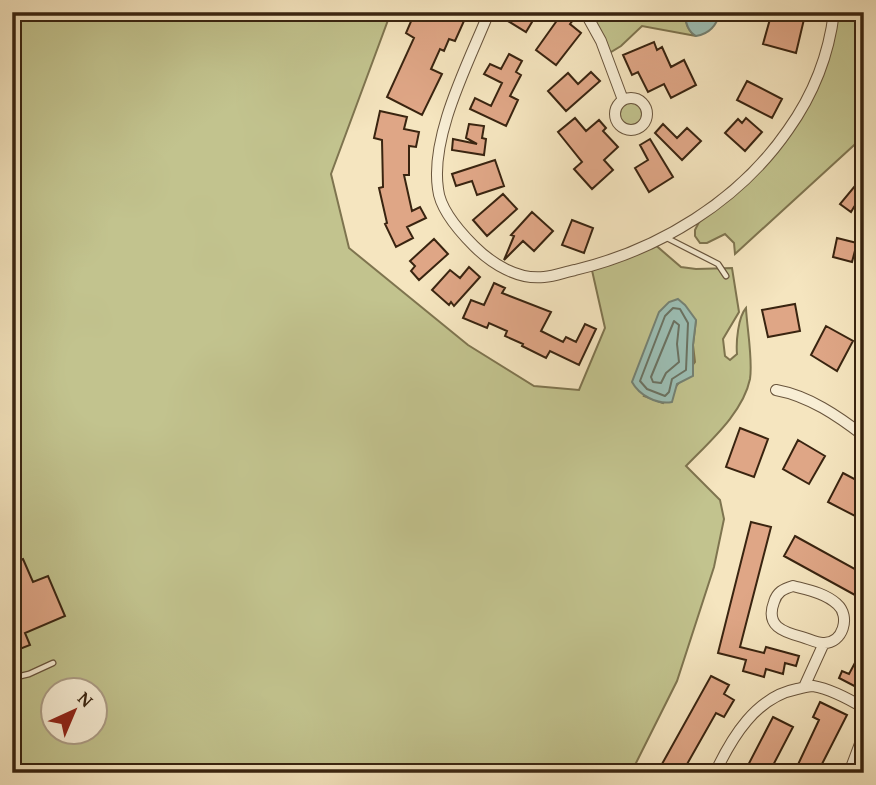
<svg xmlns="http://www.w3.org/2000/svg" width="876" height="785" viewBox="0 0 876 785" font-family="'Gentium Book Plus',serif">
<style>
.green{fill:#c2c38e;stroke:#7e744f;stroke-width:2;fill-rule:evenodd}
.water{fill:#9cbfb5;stroke:#748173;stroke-width:2}
.lines{fill:none;stroke-linecap:round;stroke-linejoin:round}
.shore{stroke:#6a7262;stroke-width:2}
.building{fill:#dfa686;stroke:#392410;stroke-width:2}
.lane-casing{stroke:#68543c;stroke-width:7}
.street-casing{stroke:#68543c;stroke-width:12}
.lane{stroke:#f8eed5;stroke-width:4.5}
.street{stroke:#f8eed5;stroke-width:10}
</style>
<rect width="100%" height="100%" fill="#f5e5bf"/>
<filter id="stains"><feTurbulence type="fractalNoise" baseFrequency=".00286" numOctaves="4"/><feColorMatrix values="0 0 0 0 .2 0 0 0 0 .09 0 0 0 0 .02 0 0 0 .5 -.17"/></filter>
<radialGradient id="worn" r=".72"><stop offset=".6" stop-color="#630" stop-opacity="0"/><stop offset="1" stop-color="#630" stop-opacity=".3"/></radialGradient>
<!-- green -->
<path class="green" d="M12 12H391L331 174 349 248 468 345 534 386 579 390 605 328 591 266 653 243 681 267 696 269 732 268 739 312 723 339 725 356 730 360 737 354C736 342 738 317 746 308 747 329 753 359 750 379 743 413 709 442 686 466L720 500 724 519 714 567 677 681 631 773 605 765 588 773H12ZM696 320 693 345 695 362 663 403 644 396ZM52 690H94V732H52Z
M585 12H684C686 22 687 31 696 36L642 26 621 46 606 55Z
M834 12H864V136L735 254 734 243 725 234 707 243H700L695 236V230L701 218 752 174 815 84Z
M615 114a16 16 0 1 1 32 0a16 16 0 1 1-32 0Z"/>
<!-- water -->
<path class="water" d="M684 12H720C717 25 709 34 696 36 687 31 686 22 684 12Z
M678 299 685 305 696 320 693 345V376L677 384 672 402C657 405 639 395 632 382L659 312 669 302Z"/>
<g class="lines">
<!-- shore -->
<path class="shore" d="M673 308 680 309 688 323 686 370 672 379 669 392 665 396 647 389 640 381 665 316Z
M674 321 679 325 677 344 679 362 666 373 661 383 653 382 651 377Z"/>
</g>
<!-- building -->
<path class="building" d="M415 12H468L455 41 449 39 444 51 440 49 431 69 442 74 422 115 387 97 414 38 406 33Z
M506 12H538L526 32 503 18Z
M563 12 574 19 570 24 581 33 556 65 536 50Z
M772 12H793L805 15 796 53 763 44Z
M654 42 657 50 662 47 671 67 684 60 696 85 671 98 664 84 648 92 638 72 632 75 623 55Z
M509 54 522 61 516 72 521 75 510 96 518 100 506 126 470 109 475 98 491 106 502 83 484 74 490 64 501 69Z
M591 72 600 81 566 111 548 91 568 73 578 84Z
M747 81 782 99 772 118 737 100Z
M380 111 407 117 404 129 419 132 416 147 409 146V175H404L412 211 420 207 426 218 407 227 413 238 396 247 385 224 387 223 379 188 383 187 382 140 374 138Z
M575 118 586 131 599 120 606 128 603 131 618 147 604 160 613 170 592 189 574 169 582 162 558 132Z
M746 118 762 132 745 151 725 133 738 119 742 123Z
M469 124 484 126 482 138 486 139 484 155 452 150 453 139 477 144 466 138Z
M663 124 677 138 687 128 701 141 682 160 655 133Z
M650 139 673 177 649 192 635 168 648 160 640 145Z
M495 160 504 186 477 195 472 181 456 186 452 174Z
M864 175V215L854 207 851 212 840 204Z
M503 194 517 209 487 236 473 220Z
M532 212 553 231 534 251 523 241 504 260 514 236 511 235Z
M572 220 593 228 584 253 562 245Z
M837 238 857 243 852 262 833 257Z
M434 239 448 254 419 280 411 271 415 266 410 261Z
M469 267 480 277 454 306 451 302 449 305 432 290 450 270 460 278Z
M494 283 505 288 502 293 551 312 541 331 563 342 566 337 576 342 585 324 596 329 579 365 550 351 546 358 522 346 523 344 505 336 507 331 489 323 487 328 463 318 471 300 484 305Z
M795 304 800 331 768 337 762 310Z
M826 326 853 341 837 371 811 355Z
M740 428 768 439 754 477 726 467Z
M798 440 825 456 809 484 783 469Z
M843 473 864 484V500L855 516 828 502Z
M751 522 771 527 740 647 764 653 766 647 799 656 796 666 785 663 783 674 766 669 764 677 743 671 746 660 718 653Z
M795 536 864 574V600L784 556Z
M23 559 33 582 48 576 65 616 25 633 30 645 12 652V563Z
M864 646V691L839 678 842 671 849 674Z
M711 676 729 685 724 694 734 700 724 717 716 713 682 773H657Z
M820 702 847 715 822 764 841 773H794L819 720 813 717Z
M773 717 793 727 769 773H744Z"/>
<g class="lines">
<!-- lane casing -->
<g class="lane-casing">
<path id="lane" d="M665 237 718 264 726 276
M12 678 29 674 53 663"/>
</g>
<!-- street casing -->
<g class="street-casing">
<path id="street" d="M489 12C469 62 430 135 438 189 440 209 460 232 474 246 492 264 518 280 544 277 555 276 565 272 575 270 659 250 739 201 788 130 813 95 829 54 834 12
M585 12 601 41 623 100
M615 114a16 16 0 1 1 32 0a16 16 0 1 1-32 0Z
M776 390C809 396 838 416 864 436
M793 586C808 590 825 593 837 604 851 616 843 644 823 643 817 643 809 639 802 637 783 632 765 626 774 602 777 592 783 589 793 586Z
M804 687 824 643
M715 773C732 737 756 697 797 689 802 688 808 686 813 686 830 689 849 699 864 708
M849 773 864 733"/>
</g>
<!-- lane -->
<use href="#lane" class="lane"/>
<!-- street -->
<use href="#street" class="street"/>
</g>
<!-- margin -->
<rect width="876" height="785" fill="none" stroke="#f5e5bf" stroke-width="42"/>
<rect x="14" y="14" width="848" height="757" fill="none" stroke="#392410" stroke-width="3.5"/>
<rect x="21" y="21" width="834" height="743" fill="none" stroke="#392410" stroke-width="2"/>
<!-- north arrow -->
<g transform="translate(74 711) rotate(44)"><circle r="33" fill="#f8eed5" stroke="#ac9d86" stroke-width="2"/>
<path d="M0-5L12 26L0 18L-12 26Z" fill="#8f2418"/>
<text y="-10" font-size="19" font-weight="bold" text-anchor="middle" fill="#392410">N</text>
</g>
<rect width="100%" height="100%" filter="url(#stains)"/>
<rect width="100%" height="100%" fill="url(#worn)"/>
</svg>
